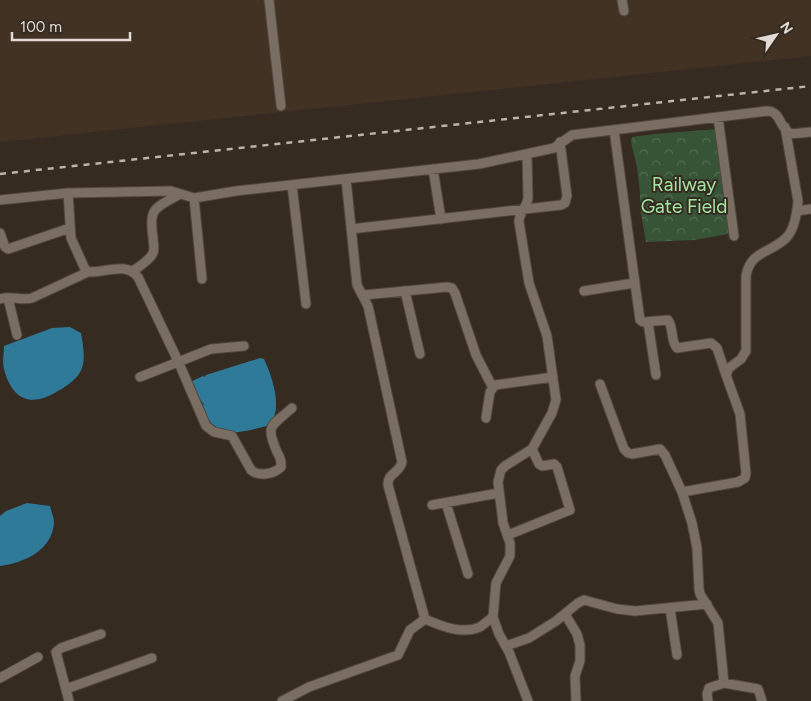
<svg xmlns="http://www.w3.org/2000/svg" width="811" height="701" viewBox="0 0 811 701" font-family="Figtree,sans-serif">
<style>
.built{fill:#423224}
.park{fill:url(#park-crowns)}
.water{fill:#2f7999}
.lines{fill:none;stroke-linecap:round;stroke-linejoin:round}
.minor-casing{stroke:#50473f;stroke-width:11}
.minor{stroke:#7a6d62;stroke-width:9}
.rail{stroke:#bbb3ac;stroke-width:2.5;stroke-dasharray:6 6;stroke-linecap:butt}
.labels{text-anchor:middle;stroke-width:4;stroke-linejoin:round;paint-order:stroke}
.park-label{font-size:19px;fill:#a1e6a1;stroke:#362b21}
</style>
<defs>
<pattern id="park-crowns" width="20" height="18" patternUnits="userSpaceOnUse" patternTransform="scale(1.25)"><rect width="20" height="18" fill="#375437"/><path d="M2 6a3 3 0 1 1 6 0M12 15a3 3 0 1 1 6 0" fill="none" stroke="#546c53"/></pattern>
</defs>
<rect width="100%" height="100%" fill="#362b21"/>
<!-- built -->
<path class="built" d="M0 0H811V56L0 142Z"/>
<!-- park -->
<path class="park" d="M717 129 731 228 729 234 694 240 646 242 640 208V193L637 167 631 142 632 137 655 134Z"/>
<!-- water -->
<path class="water" d="M70 327 81 333C83 346 87 362 79 374 74 381 65 387 58 391 31 408 12 400 4 369 2 362 4 353 4 346L52 328Z
M260 358 264 359C271 374 279 397 275 414 274 418 271 422 270 425 255 429 220 440 210 424 206 419 204 412 201 406L204 404 197 398 190 382 203 376 205 377 206 375Z
M27 503 50 506C51 511 54 517 54 522 53 550 24 563 0 566V516L6 511Z"/>
<g class="lines">
<!-- minor casing -->
<g class="minor-casing">
<path id="minor" d="M269 0 281 106
M622 0 624 11
M718 117 734 236
M614 130 640 320 643 322 668 320C674 328 670 340 677 348L711 343 717 348 726 375
M433 169 441 219
M346 179 357 285 368 306 402 462C400 473 387 473 388 485L425 619
M292 185 306 304
M68 193 71 238 85 269 88 272C106 273 125 261 138 277L178 361 206 426 214 432 232 436 251 470C259 477 274 474 281 467 282 461 280 457 277 452 265 424 271 427 292 408
M194 198 202 279
M0 200 68 193 171 191 194 198 236 191 479 164 554 148 572 135 767 111C781 111 779 128 790 133 795 135 805 132 811 132
M797 211 811 209
M351 229 561 205 565 203 567 196 560 142
M0 233 5 247 8 249 70 228
M133 271C140 266 150 260 153 253 155 248 153 242 153 237 148 207 156 208 180 194
M405 291 420 354
M584 291 634 283
M364 295 447 287 452 288 455 293 476 355 493 388
M8 298 17 335
M0 299C10 295 21 301 32 298L88 272
M648 322 656 375
M140 377 211 349 244 346
M600 384 624 449 628 453 632 454 660 449 665 455 682 492 692 523 697 548 699 589 700 594 718 623 724 683 758 689 762 701
M486 418 490 392 495 385 553 377
M682 492 738 482 745 478 746 473 740 414 726 375 729 368 741 359 746 351V276C750 251 771 253 786 238 795 229 797 213 798 201L785 127
M446 503 468 574
M432 505 499 493
M508 535 570 510 557 467 554 464 542 466 539 464 532 449
M670 608 677 655
M565 614 577 634 580 645V661L575 676 576 701
M493 617 499 634 509 652 528 701
M506 646 529 638 556 621 578 603 584 600 617 609 635 611 707 604
M0 678 38 657
M66 689 152 658
M69 701 56 652 61 648 101 634
M282 701 309 687 398 655 410 630 425 619C441 626 462 635 480 627 484 624 489 620 493 617L496 583 510 556V543L503 523 498 482 501 470 505 466 532 449 552 413 556 400 547 336 529 283 519 222C519 212 527 207 528 198L527 154
M708 701 707 694 709 688 724 683"/>
</g>
<!-- minor -->
<use href="#minor" class="minor"/>
<!-- rail -->
<path class="rail" d="M0 174 811 86"/>
</g>
<g class="labels">
<!-- park labels -->
<g class="park-label">
<text x="684" y="191">Railway<tspan x="684" dy="22">Gate Field</tspan></text>
</g>
</g>
<!-- north arrow -->
<g transform="translate(776 35) rotate(56)" stroke="#362b21" stroke-width="4" paint-order="stroke">
<path d="M0-4L9 19L0 12L-9 19Z" fill="#e2dbd5"/>
<text y="-8" font-size="14" font-weight="bold" text-anchor="middle" fill="#e2dbd5">N</text>
</g>
<!-- scale -->
<path d="M12 32v8h118v-8" fill="none" stroke="#e2dbd5" stroke-width="2.5"/>
<text x="20" y="32" font-size="15" fill="#e2dbd5" stroke="#362b21" stroke-width="4" paint-order="stroke">100 m</text>
</svg>
